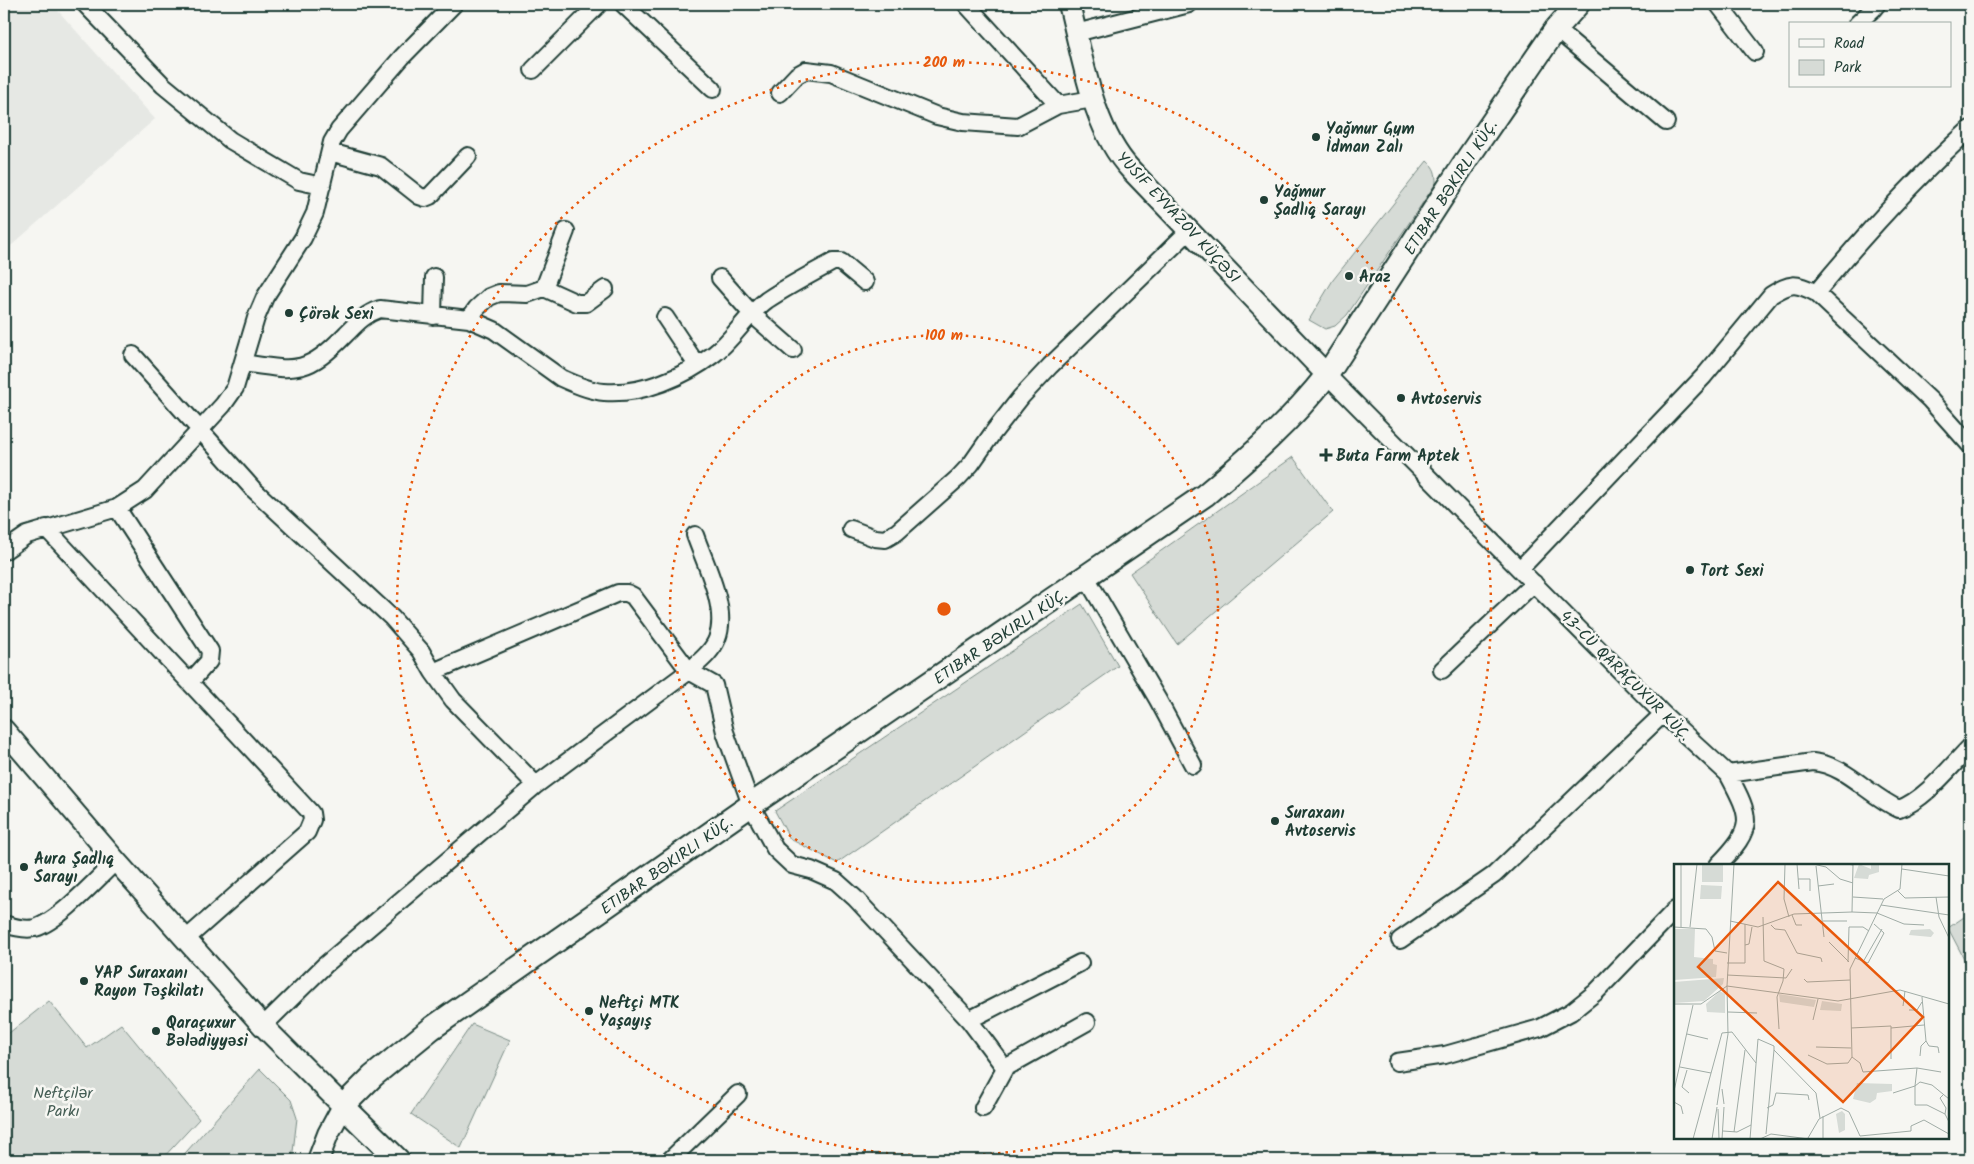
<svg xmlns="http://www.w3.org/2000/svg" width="1974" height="1164" viewBox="0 0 1974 1164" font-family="Kalam,sans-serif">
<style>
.built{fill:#e6e8e4}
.green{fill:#d6dbd6;stroke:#7a8c85}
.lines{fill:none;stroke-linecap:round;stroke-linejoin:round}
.minor-casing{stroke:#1f3d34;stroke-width:20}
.tertiary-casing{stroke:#1f3d34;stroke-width:24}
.secondary-casing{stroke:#1f3d34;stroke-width:26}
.minor{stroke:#f6f6f2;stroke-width:16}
.tertiary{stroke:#f6f6f2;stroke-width:20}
.secondary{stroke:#f6f6f2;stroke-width:22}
.ring{fill:none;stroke:#e8590c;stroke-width:2.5;stroke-dasharray:2.5 5}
.poi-dot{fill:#1f3d34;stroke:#f6f6f2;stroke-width:2}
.labels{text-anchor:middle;stroke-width:5;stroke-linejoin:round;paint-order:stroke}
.poi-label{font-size:16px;font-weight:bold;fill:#1f3d34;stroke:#f6f6f2;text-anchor:start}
.street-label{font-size:16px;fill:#1f3d34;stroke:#f6f6f2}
.park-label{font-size:16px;fill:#445d54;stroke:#f6f6f2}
.inset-road{fill:none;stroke:#a0aca6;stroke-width:1}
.view{fill:#e8590c;fill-opacity:0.15;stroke:#e8590c;stroke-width:2.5}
.inset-edge{fill:none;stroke:#1f3d34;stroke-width:2.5}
.centre{fill:#e8590c;stroke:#f6f6f2;stroke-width:2.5}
.ring-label{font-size:15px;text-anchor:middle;font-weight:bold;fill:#e8590c;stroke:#f6f6f2;stroke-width:5;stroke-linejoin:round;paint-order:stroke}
</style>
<rect width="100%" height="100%" fill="#f6f6f2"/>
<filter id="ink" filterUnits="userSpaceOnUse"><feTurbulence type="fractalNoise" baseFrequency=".02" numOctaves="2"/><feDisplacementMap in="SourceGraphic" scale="10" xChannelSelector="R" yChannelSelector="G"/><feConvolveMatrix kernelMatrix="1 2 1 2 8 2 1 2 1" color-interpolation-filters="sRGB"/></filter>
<g filter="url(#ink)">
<!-- built -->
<path class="built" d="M4 4H52L155 119 4 252Z"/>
<!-- green -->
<path class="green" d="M1427 161C1435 168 1436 173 1436 183L1347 315 1335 326 1325 329 1309 320 1333 280Z
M1293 457 1333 512 1177 644 1130 573Z
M1082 604 1118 666 837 863 790 839 775 811Z
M1970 913V970L1948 928Z
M49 1001 87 1048 121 1024 199 1119 161 1160H4V1037Z
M472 1024 510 1040 461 1148 411 1114Z
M260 1069 291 1100 297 1118 292 1160H179Z"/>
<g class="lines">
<!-- minor casing -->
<g class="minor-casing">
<path id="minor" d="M85 4 163 85 230 140 299 181 322 186
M623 4 713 89
M966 4 1058 105
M1718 4 1755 52
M1857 24 1873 9 1877 4
M1556 29 1666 122
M1076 33 1189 4
M533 70 599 4
M780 93 797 75 806 70 831 73 937 116 963 122 1018 126 1058 105 1093 99
M330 152 381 166 419 196 425 198 430 196 468 156
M720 278 752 314 793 350
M544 288 566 231
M1816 293C1864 235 1914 180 1970 129
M433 316 434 277
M665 317 697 365
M469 319 477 308 489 297 499 293 527 294 544 288 577 303H586L605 289
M133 355 253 489 392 618 421 651 433 672 618 593H627L633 596 689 671 714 685 725 732 751 805 775 849 792 865 811 870 836 881 855 898 969 1020 1005 1068
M243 363C296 371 306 375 346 334 357 323 365 314 380 309L469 319 494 330 561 378C574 384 590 391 604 392 642 395 684 377 714 354 734 339 746 315 767 300 788 286 811 274 833 262H841L865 282
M1327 375 1663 714 1728 774 1813 762C1846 765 1869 796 1899 809 1926 799 1950 767 1970 747
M117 508 210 651 209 661 191 681
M46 528 311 813 312 820 307 832 186 939
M851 529 875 538 885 539 897 532 958 478 971 464 992 434 1021 397 1050 366 1190 230
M4 551 27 535 117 508 145 490 223 405 235 388 256 318 265 297 303 238 315 213 332 142 339 130 402 57 454 4
M1520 569 1704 376 1771 295C1791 283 1795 282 1816 293L1930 400 1970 445
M1086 577 1158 700 1193 765
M1442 670 1534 583
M433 672 453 700 536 785
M1718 865C1755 827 1752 819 1728 774
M4 924C13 927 25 930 35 928 59 921 97 879 116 861
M1400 940 1494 875 1663 714
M969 1020 1080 963
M263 1026 325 965 536 785 689 671C699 662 712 652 717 639 729 609 705 564 695 535
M1397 1062 1445 1055 1540 1028 1571 1012 1596 992 1675 910
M983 1108 1005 1068 1087 1022
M670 1160 738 1094"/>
</g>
<!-- tertiary casing -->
<g class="tertiary-casing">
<path id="tertiary" d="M1069 4C1083 58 1092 128 1131 170L1327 375
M4 730 116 861 263 1026 343 1106 328 1134 318 1160"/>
</g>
<!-- secondary casing -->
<g class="secondary-casing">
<path id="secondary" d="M398 1160 343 1106 373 1076 432 1028 751 805 1205 495C1249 458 1291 421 1327 375L1463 165 1556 29 1578 4"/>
</g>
<!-- minor -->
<use href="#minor" class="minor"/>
<!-- tertiary -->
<use href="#tertiary" class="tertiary"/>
<!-- secondary -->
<use href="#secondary" class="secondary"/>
</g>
</g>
<!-- distance rings -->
<g class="ring">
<circle cx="944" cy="609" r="274"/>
<circle cx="944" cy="609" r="547"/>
</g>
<!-- markers -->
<g class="poi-dot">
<circle cx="1316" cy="137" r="5"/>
<circle cx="1264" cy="200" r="5"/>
<circle cx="1349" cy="276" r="5"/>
<circle cx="289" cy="313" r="5"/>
<circle cx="1401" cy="398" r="5"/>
<path d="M1323.5 447.5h5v5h5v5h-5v5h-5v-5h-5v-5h5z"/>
<circle cx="1690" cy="570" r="5"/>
<circle cx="1275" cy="821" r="5"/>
<circle cx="24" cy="867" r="5"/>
<circle cx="84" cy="981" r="5"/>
<circle cx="589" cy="1011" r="5"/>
<circle cx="156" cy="1031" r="5"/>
</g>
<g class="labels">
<!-- poi labels -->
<g class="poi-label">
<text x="1326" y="134">Yağmur Gym<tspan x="1326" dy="18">İdman Zalı</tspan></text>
<text x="1274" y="197">Yağmur<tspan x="1274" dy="18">Şadlıq Sarayı</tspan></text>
<text x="1359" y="282">Araz</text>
<text x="299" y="319">Çörək Sexi</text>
<text x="1411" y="404">Avtoservis</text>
<text x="1336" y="461">Buta Farm Aptek</text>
<text x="1700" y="576">Tort Sexi</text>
<text x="1285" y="818">Suraxanı<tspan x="1285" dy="18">Avtoservis</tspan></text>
<text x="34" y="864">Aura Şadlıq<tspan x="34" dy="18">Sarayı</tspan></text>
<text x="94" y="978">YAP Suraxanı<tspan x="94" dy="18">Rayon Təşkilatı</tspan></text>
<text x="599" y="1008">Neftçi MTK<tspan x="599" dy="18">Yaşayış</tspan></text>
<text x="166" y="1028">Qaraçuxur<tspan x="166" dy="18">Bələdiyyəsi</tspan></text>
</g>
<!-- street labels -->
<g class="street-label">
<text transform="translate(1450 187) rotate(-57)" y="6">ETIBAR BƏKIRLI KÜÇ.</text>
<text transform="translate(1179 217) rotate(47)" y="6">YUSIF EYVAZOV KÜÇƏSI</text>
<text transform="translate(1000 636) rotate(-34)" y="6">ETIBAR BƏKIRLI KÜÇ.</text>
<text transform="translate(1626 675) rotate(45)" y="6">43-CÜ QARAÇUXUR KÜÇ.</text>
<text transform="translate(666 865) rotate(-35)" y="6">ETIBAR BƏKIRLI KÜÇ.</text>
</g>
<!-- park labels -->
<g class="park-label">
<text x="63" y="1098">Neftçilər<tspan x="63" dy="18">Parkı</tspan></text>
</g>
</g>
<!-- overview -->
<g transform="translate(1674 864)">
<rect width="275" height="275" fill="#f6f6f2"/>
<path d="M28 0H49V18H28ZM185 0 197 5V0H205V8L195 11 194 15 180 14ZM27 21 48 22 47 35H26ZM0 65H21L20 93 39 95V100L43 101 42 113 0 116ZM256 65 260 69 257 73 235 71 237 66ZM50 114 49 120 30 137 0 139V118ZM46 127 51 130V149L33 148 32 140ZM105 130 142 136 140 143 106 138ZM148 137 168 140 167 147 146 146ZM183 219 218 220V227L203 229 202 235 196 239 179 235ZM168 247 171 250V266L165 269 162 250Z" fill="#d6dbd6"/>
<path class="inset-road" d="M111 0 110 35 115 53M123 0 125 25M139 0 152 3 166 15 179 19M173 0 179 1 178 48M228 0 226 25 210 35 176 105 178 193 186 199 189 208 243 204 267 208M142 2 150 73M228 5 275 12M124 15H136V27M144 22 160 20M224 27 231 34 275 33M179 33 209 35M262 33 265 53 275 74M207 41 275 51M118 51 122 61H128M89 53 90 97 110 105 109 117 103 133 105 165M56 57 84 63 120 50 178 48 203 49 230 60 250 61M149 57H173M97 61 101 65 111 66 123 89 147 94 148 98M0 63 32 65 38 73 41 87 53 89M7 63V0M16 63 23 0M155 78 175 98M71 81 75 80 78 63M181 94 194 99 210 69 200 60M174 98 175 63H189L195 67M189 98 208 65M53 99H71V60M53 111 112 114 118 105M130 115 133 118 176 116M0 140H27L53 122 60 0M229 142 231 127M235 146H243L248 138M54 148 83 149M139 156 144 135M177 164 217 162V195M217 164 250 161M13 170 34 175M252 177 255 182 264 183 265 189M142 183 177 184M134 191 153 200 174 199 178 193M246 192 247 182 252 177 248 133M6 203 37 209M13 206 8 223 15 229M48 225 50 240M0 227 19 141M219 229 241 222 243 204M269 231 266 234 272 244 271 250M275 235 258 221 246 218 241 222V241H253L271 250 275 258M0 238 7 242 9 250M43 241 54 170 53 122 164 137 226 126 275 140M93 244 99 241 102 229 134 231 135 236M44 245 45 275M149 252V275M49 267 63 268 77 261M60 268 71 186M92 270 100 186M134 274 145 255 167 244 175 248 186 272 237 267V262L250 256 275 270M19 275 48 169 58 168 82 199M38 275 43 243M48 275 50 243M76 275 84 175 100 182V186L142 229 146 254M86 275 97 270 135 275"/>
<path class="view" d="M104 18 249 153 169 238 24 103Z"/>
<rect width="275" height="275" class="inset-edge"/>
</g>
<circle cx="944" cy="609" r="8" class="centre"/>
<g class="ring-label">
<text x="944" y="67">200 m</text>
<text x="944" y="340">100 m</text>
</g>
<!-- margin -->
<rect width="1974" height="1164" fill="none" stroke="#f6f6f2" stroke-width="20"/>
<rect x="10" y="10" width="1954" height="1144" fill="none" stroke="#1f3d34" stroke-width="2" filter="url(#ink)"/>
<!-- legend -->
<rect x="1789" y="22" width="162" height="65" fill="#f6f6f2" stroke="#a0aca6"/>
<rect x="1799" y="39" width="25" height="8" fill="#f6f6f2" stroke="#a0aca6"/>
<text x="1834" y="48" font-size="15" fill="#1f3d34">Road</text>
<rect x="1799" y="60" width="25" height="15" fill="#d6dbd6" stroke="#a0aca6"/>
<text x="1834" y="72" font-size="15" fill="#1f3d34">Park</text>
</svg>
